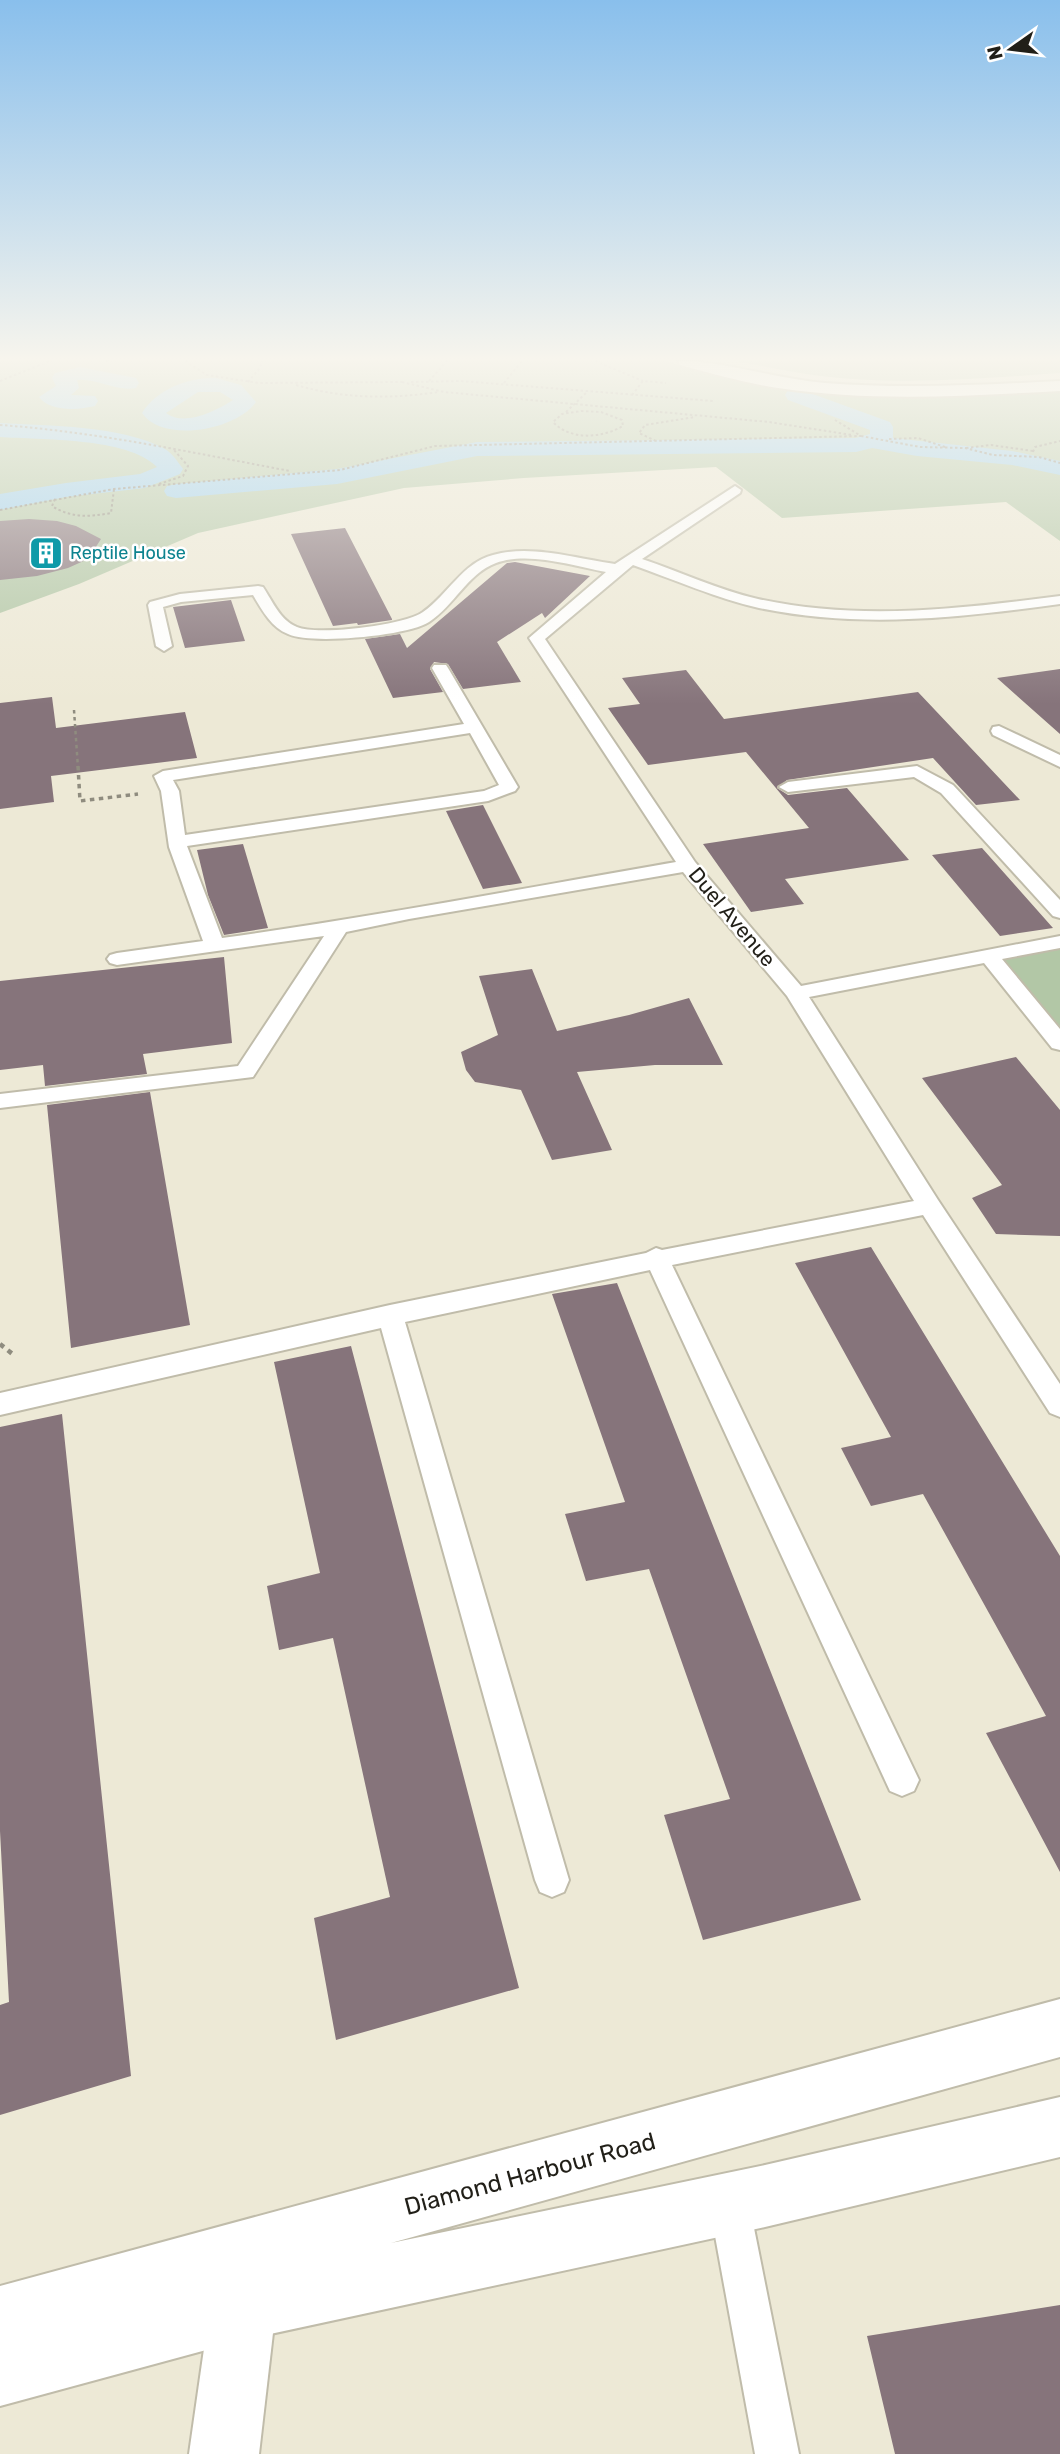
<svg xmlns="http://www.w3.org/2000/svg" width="1060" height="2454" viewBox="0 0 1060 2454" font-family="Rubik,sans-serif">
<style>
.green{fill:#b2c7a6}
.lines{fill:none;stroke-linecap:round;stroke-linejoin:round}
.canal{fill:#9acff1;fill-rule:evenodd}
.building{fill:#86747b}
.service-casing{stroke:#c0bcaa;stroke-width:4}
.minor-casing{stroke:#c0bcaa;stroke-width:4}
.primary-casing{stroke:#c0bcaa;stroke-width:4}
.trunk-casing{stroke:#c0bcaa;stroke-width:4}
.path-far3{stroke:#8f8c7f;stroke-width:2;stroke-dasharray:2.5 2.5;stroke-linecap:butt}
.path-far2{stroke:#8f8c7f;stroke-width:2.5;stroke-dasharray:3.5 3.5;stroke-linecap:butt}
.path-far1{stroke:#8f8c7f;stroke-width:3.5;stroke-dasharray:4.5 4.5;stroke-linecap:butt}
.path{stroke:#8f8c7f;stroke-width:4.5;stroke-dasharray:5 5;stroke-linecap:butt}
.service{fill:#fff;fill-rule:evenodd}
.minor{fill:#fff;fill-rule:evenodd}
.primary{fill:#fff;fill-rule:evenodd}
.trunk{fill:#fff;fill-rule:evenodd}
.labels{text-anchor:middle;stroke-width:5;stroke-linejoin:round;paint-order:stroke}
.far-culture-label{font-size:18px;fill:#0d838f;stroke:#fff;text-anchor:start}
.street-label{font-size:21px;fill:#211f18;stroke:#fff}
.near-street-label{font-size:24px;fill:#211f18;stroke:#fff}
</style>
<rect width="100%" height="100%" fill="#ede9d6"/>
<!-- green -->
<path class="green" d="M0 361H667C793 403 928 400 1060 391V541L1006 502 782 518 716 467 524 478 404 488 198 533 79 584 0 613Z
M733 361H1060V373C978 379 894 386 813 375 786 371 760 365 733 361Z
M1060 948V1037L997 959Z"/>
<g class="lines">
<!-- canal -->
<path class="canal" d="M80 367 136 378 139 383 136 388C116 392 97 378 77 380L79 388 71 395 95 396 98 401 95 406C79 410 50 412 39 397L56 386 52 378 55 373Z
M216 378 241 385 256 402C237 430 163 444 142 413 157 389 189 377 216 378ZM198 392H220L233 400C216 411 184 427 166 413Z
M796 388 890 422 893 427V438L1012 451 1060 461V475L1012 465 917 456 872 448 856 452 477 456 337 484 176 498 167 496 164 491 167 486 176 484 337 469 477 442 856 438 870 434V430L788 400 785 395 788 390Z
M0 423C49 426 121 425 165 449 173 454 178 462 183 469L180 474 145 488 66 497 0 510V494L66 483 140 474 157 467C128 437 40 440 0 437Z"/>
</g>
<!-- building -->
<path class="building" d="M29 519 57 521 76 526 101 539 88 559 68 568 37 576 0 580V521Z
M345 528 392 619V620L358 625 357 623 333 626 291 534Z
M515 562 590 576 545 618 542 613 497 642 521 682 463 689 448 664 434 662 430 669 443 692 393 698 365 639 400 634 407 648 507 563Z
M231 600 245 641 185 648 173 607Z
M1060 669V734L997 678Z
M686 670 724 719 918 692 1020 800 976 805 933 758 787 780 777 788 788 795 847 788 909 860 785 879 804 904 751 912 703 844 809 828 746 752 648 765 608 708 640 704 622 678Z
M52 697 56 728 185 712 197 758 51 776 54 802 0 809V703Z
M483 805 522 883 483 889 446 811Z
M243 844 268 928 224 935 208 895 197 850Z
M982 848 1053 928 1000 936 932 855Z
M224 957 232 1043 143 1054 147 1074 45 1086 43 1065 0 1070V981Z
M532 969 557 1031 629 1015 689 998 723 1065H655L577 1072 612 1150 552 1160 521 1090 475 1082 466 1070 461 1052 498 1035 479 976Z
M1016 1057 1060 1110V1236L996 1234 972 1198 1002 1185 922 1078Z
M150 1092 190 1325 71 1348 47 1105Z
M871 1247 1060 1556V1872L986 1733 1046 1716 923 1494 871 1506 841 1448 891 1437 795 1263Z
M617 1283 861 1900 703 1940 664 1815 730 1799 649 1569 586 1581 565 1514 625 1502 552 1294Z
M351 1346 519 1988 336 2040 314 1918 390 1897 333 1638 279 1650 267 1586 320 1573 274 1362Z
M62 1414 131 2076 0 2115V2005L9 2002 0 1831V1427Z
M1060 2305V2454H895L867 2336Z"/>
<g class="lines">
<!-- service casing -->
<g class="service-casing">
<path id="service" d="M735 486 741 490 740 493 642 559C681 572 718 590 758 599 858 621 960 609 1060 596V604C959 618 859 629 759 608 716 598 675 580 633 565L545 639 695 862 801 986 1060 936V948L1002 959 1060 1029V1050L1052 1048 984 963 809 997 938 1200 1060 1384V1417L1050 1413 923 1215 672 1265 919 1780 914 1791 902 1796 890 1791 650 1270 405 1322 569 1880 564 1892 552 1897 540 1892 535 1880 381 1328 0 1415V1393L390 1305 646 1253 656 1248 662 1250 914 1201 787 996 683 872 409 919 346 932 253 1077 0 1108V1094L238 1066 324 936 117 965 110 963 107 959 110 955 117 953 203 941 169 847 161 791 154 776 163 771 464 724 432 668 434 665H446L448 668 518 787 515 791 488 801 187 846 222 938C374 917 525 888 676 862L529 638 606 572C573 566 529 551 496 563 468 573 454 606 429 622 408 636 310 645 288 634 271 627 262 610 253 595L181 602 163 607 172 646 164 651 156 646 148 605 150 602 180 594 258 586 263 587C273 602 280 620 297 627 317 636 406 625 423 612 448 595 462 563 493 555 532 544 576 559 615 564ZM470 733 499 785 484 791 185 835 179 791 173 780Z
M999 726 1060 755V767L993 735 991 731 993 727Z
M917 766 953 785 1060 900V918L1053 916 941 793 914 777 788 792 779 787 788 782Z
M729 2183 743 2189 749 2203 799 2454H755L709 2203 715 2189Z"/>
</g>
<!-- minor casing -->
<g class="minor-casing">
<path id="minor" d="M243 2274 266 2284 276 2307 259 2454H189L210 2307 220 2284Z"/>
</g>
<!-- primary casing -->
<g class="primary-casing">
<path id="primary" d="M1060 1999V2057L391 2243 765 2165 1060 2097V2157L765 2227 243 2340 0 2406V2286Z"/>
</g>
<!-- trunk casing -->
<g class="trunk-casing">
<path id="trunk" d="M678 361C725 361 776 379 825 383 903 389 982 385 1060 381V391C966 396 871 402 778 388 745 383 713 374 680 365Z"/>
</g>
<!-- path-far3 -->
<path class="path-far3" d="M106 361H112
M185 361 207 375 259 383 402 382
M595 361 643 381
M0 381 50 361
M429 381 447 361
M248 382 260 368 262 361
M402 382 444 392 769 422 852 435
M411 382 461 381 713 401
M504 383 522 361
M296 385C344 399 390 399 439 392
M632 395 643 381 666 383
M581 411 601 412 622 420 623 426C602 438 571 441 553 422L562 414Z
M566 412 587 392
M0 425C98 432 194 453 290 471
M861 436 920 447 965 448 993 455 1039 457 1060 463
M889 439 918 438 945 447
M656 441 639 433 645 425 695 417
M966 448 991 445 1033 451
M1033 452 1035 447 1060 441
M159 484 183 476 188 466 174 450
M55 499 52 506C71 518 89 517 111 513L114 489
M0 510 114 489 340 470 435 446 861 436 835 420"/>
<!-- path-far2 -->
<path class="path-far2" d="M74 710 78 768"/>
<!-- path-far1 -->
<path class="path-far1" d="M78 766 80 801 138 794"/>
<!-- path -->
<path class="path" d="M0 1344 15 1356"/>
<!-- service -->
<use href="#service" class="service"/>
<!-- minor -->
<use href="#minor" class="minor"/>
<!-- primary -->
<use href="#primary" class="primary"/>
<!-- trunk -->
<use href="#trunk" class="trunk"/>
</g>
<!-- sky -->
<linearGradient id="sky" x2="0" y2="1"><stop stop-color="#89bfec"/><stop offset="0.51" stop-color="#f7f5ed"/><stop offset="1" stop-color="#f7f5ed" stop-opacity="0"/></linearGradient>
<rect width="1060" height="704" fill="url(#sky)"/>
<!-- icons -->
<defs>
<g id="building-square" transform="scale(1.75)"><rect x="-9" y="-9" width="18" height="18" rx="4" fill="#0f9aa8" stroke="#fff"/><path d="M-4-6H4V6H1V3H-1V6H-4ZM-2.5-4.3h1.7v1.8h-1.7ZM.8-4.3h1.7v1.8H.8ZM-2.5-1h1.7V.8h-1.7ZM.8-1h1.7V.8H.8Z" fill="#fff"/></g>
</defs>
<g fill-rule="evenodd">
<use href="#building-square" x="46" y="553"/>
</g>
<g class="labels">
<!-- far-culture labels -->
<g class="far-culture-label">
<text x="70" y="559">Reptile House</text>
</g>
<!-- street labels -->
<g class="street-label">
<text transform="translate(732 917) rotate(50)" y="7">Duel Avenue</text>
</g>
<!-- near-street labels -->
<g class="near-street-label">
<text transform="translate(530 2174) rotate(-15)" y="8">Diamond Harbour Road</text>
</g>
</g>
<!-- north arrow -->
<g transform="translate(1011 49) rotate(256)" stroke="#ffffff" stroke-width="5" paint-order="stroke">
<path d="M0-5L12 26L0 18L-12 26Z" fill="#211f18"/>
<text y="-10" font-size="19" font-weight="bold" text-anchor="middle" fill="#211f18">N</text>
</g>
</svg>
